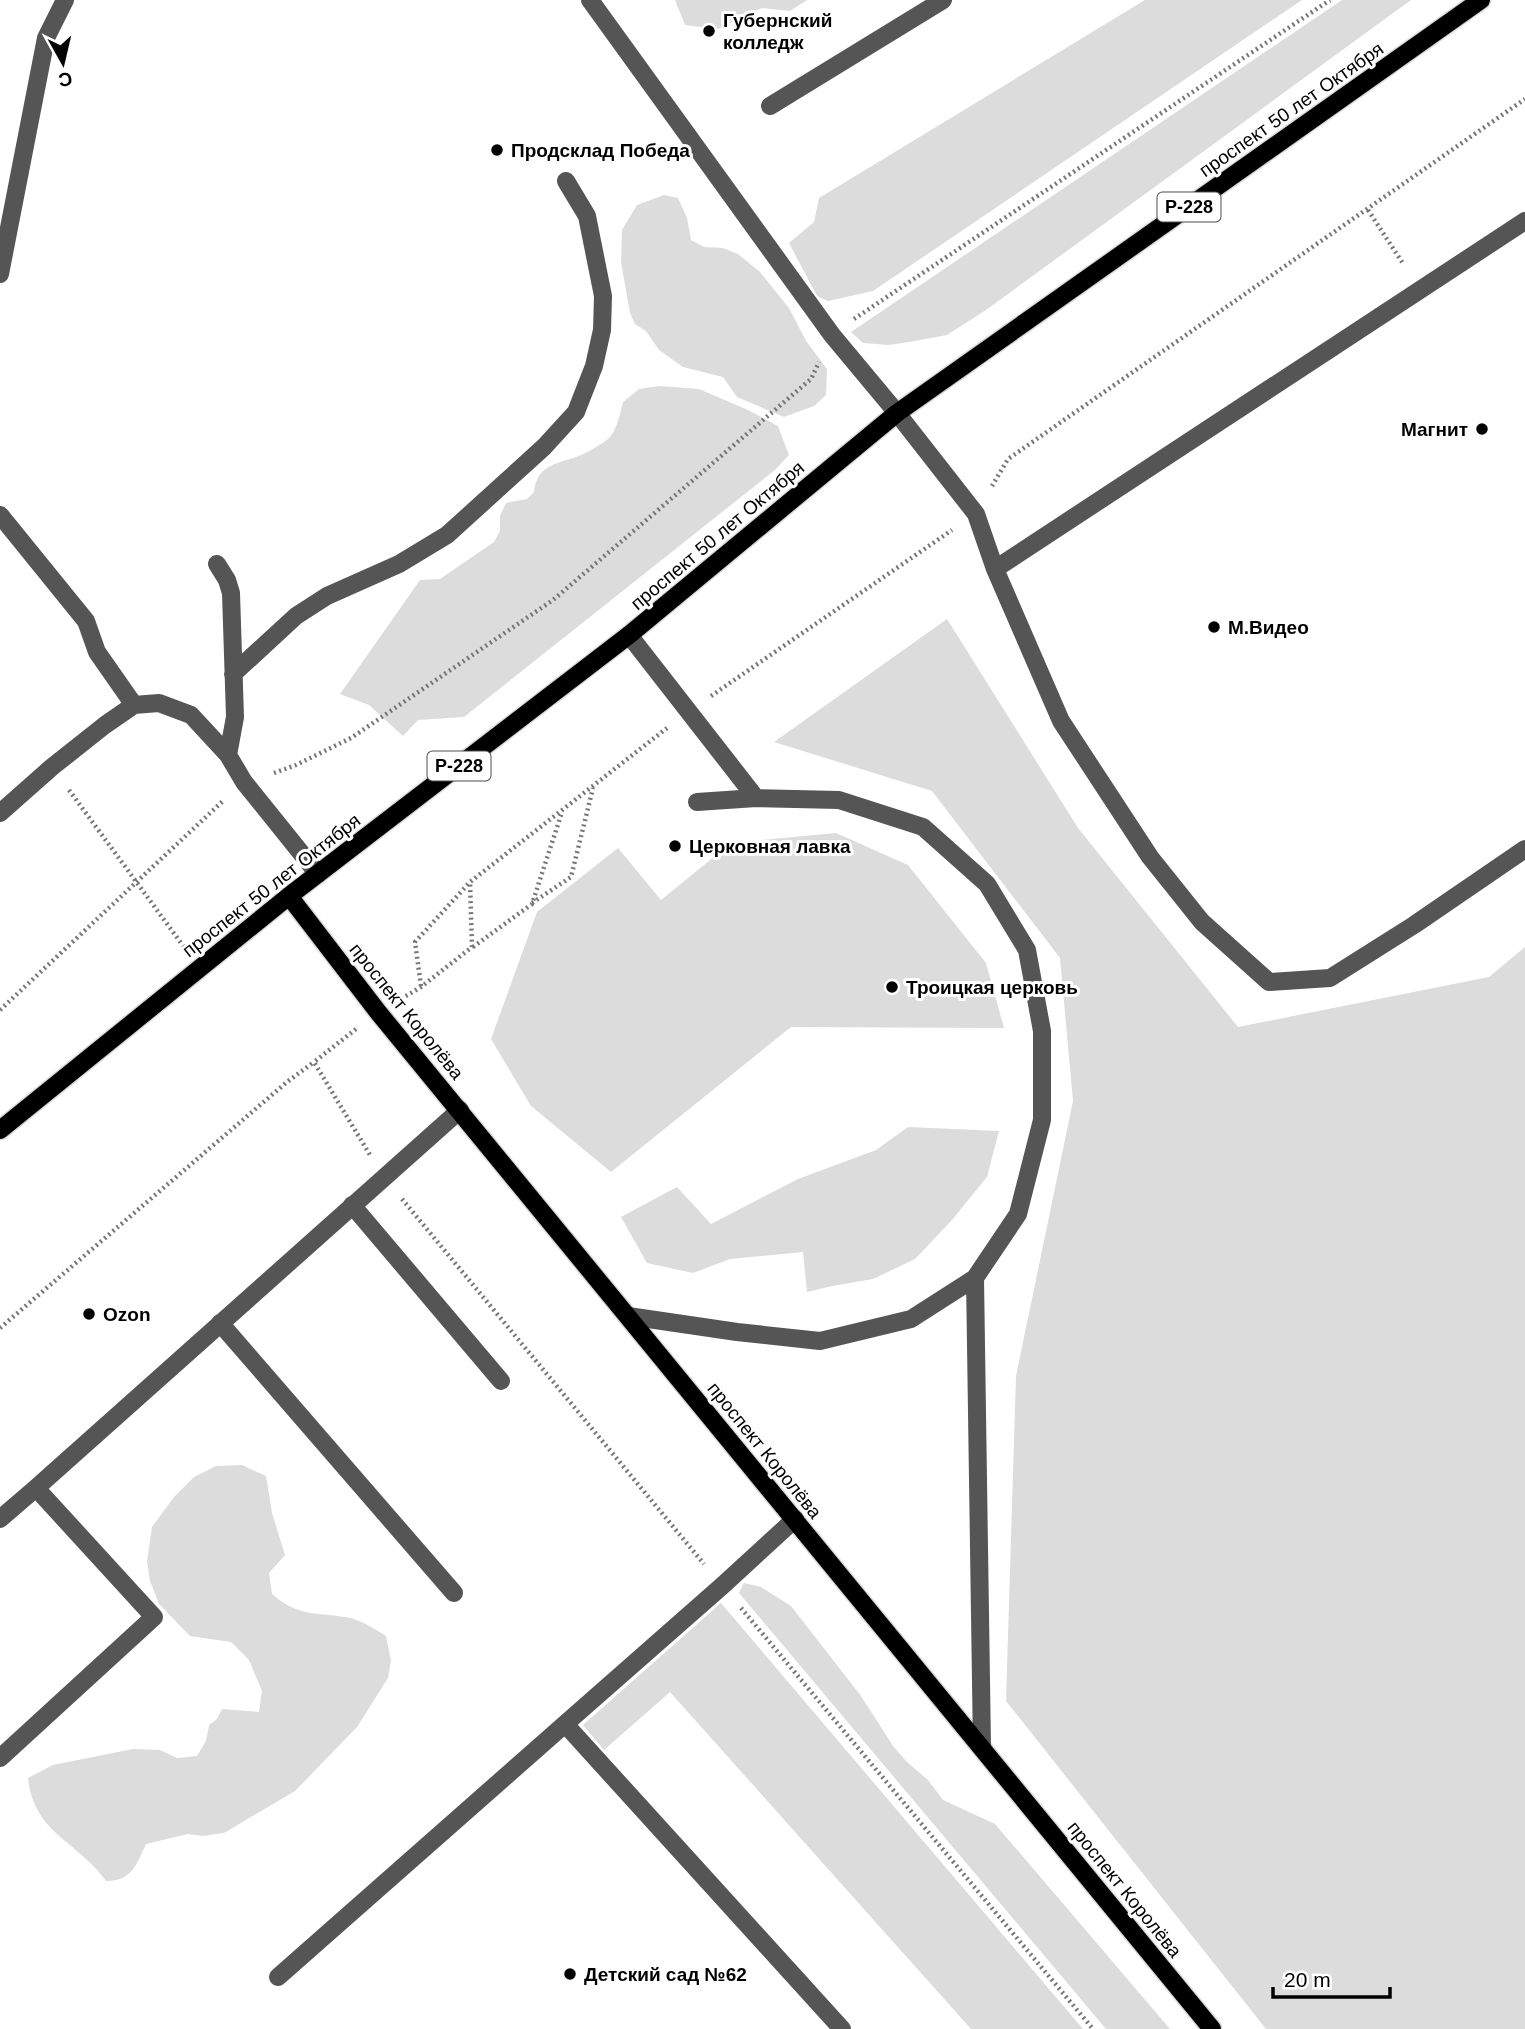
<svg xmlns="http://www.w3.org/2000/svg" width="1525" height="2029" viewBox="0 0 1525 2029" font-family="Helvetica,sans-serif">
<style>
.green{fill:#dcdcdc}
.lines{fill:none;stroke-linecap:round;stroke-linejoin:round}
.major-casing{stroke:#dbdbdb;stroke-width:21}
.path{stroke:#777;stroke-width:4.5;stroke-dasharray:2 3.5;stroke-linecap:butt}
.minor{stroke:#555;stroke-width:18}
.major{stroke:#000;stroke-width:18}
.poi-dot{fill:#000;stroke:#fff;stroke-width:2.5}
.labels{text-anchor:middle;stroke-width:6;stroke-linejoin:round;paint-order:stroke}
.shield{fill:#fff;stroke:#4c4c4c;stroke-width:2}
.shield-label{font-size:18px;font-weight:bold;fill:#000}
.poi-label{font-size:19px;font-weight:bold;fill:#000;stroke:#fff;text-anchor:start}
.street-label{font-size:19px;fill:#000;stroke:#fff}
</style>
<rect width="100%" height="100%" fill="#fff"/>
<!-- green -->
<path class="green" d="M675 0H807L790 11 762 8 718 29 685 25Z
M1145 0H1302L873 291 828 301 817 296 789 243 814 222 819 198Z
M1342 0H1411L986 310 947 335 915 341 889 345 863 343 851 332Z
M664 195 678 198 687 218 691 240 704 247 723 248 738 254 760 272 789 308 806 341 827 369 826 395 814 406 784 417 737 397 723 377 683 367 659 350 646 331 635 324 630 313 621 262 622 230 637 205Z
M659 386 699 389 748 410 778 426 789 455 775 470 464 717 418 720 403 736 369 705 340 694 420 580 440 579 494 542 500 531V516L506 503 527 499 534 492C537 462 561 464 581 455 590 451 602 444 609 438 617 430 620 413 623 402L639 389Z
M947 619 1078 828 1238 1027 1489 977 1525 947V2029H1266L1006 1701 1016 1376 1073 1101 1060 958 932 791 774 742Z
M836 833 908 865 986 963 1004 1028 791 1027 611 1172 531 1106 491 1039 537 912 618 848 661 900 731 843Z
M908 1127 999 1131 987 1177 952 1220 915 1259 873 1279 832 1286 807 1292 803 1252 730 1259 693 1273 647 1263 621 1217 677 1187 711 1224 798 1179 876 1150Z
M242 1465 266 1476 272 1513 285 1555 269 1573 272 1594C299 1617 313 1612 345 1617 360 1619 373 1628 386 1636L391 1661 388 1678 357 1727 295 1791 224 1833 203 1836 188 1834 146 1844C136 1865 132 1881 106 1881 78 1841 34 1834 28 1778L53 1765 133 1749 160 1750 177 1758 197 1756 206 1741 209 1725 217 1719 222 1709 259 1712 262 1691 249 1660 231 1642 190 1636 159 1604 150 1581 147 1561 152 1527 174 1497 194 1477 216 1466Z
M744 1583 761 1587 791 1606 861 1696 893 1746 907 1762 928 1780 943 1800 995 1824 1170 2029H1106L739 1593Z
M721 1603 1083 2029H971L670 1692 604 1750 583 1725Z"/>
<g class="lines">
<!-- major casing -->
<g class="major-casing">
<path id="major" d="M289 896 378 1012 1212 2029
M0 1130 289 896 629 635 897 413 1481 0"/>
</g>
<!-- path -->
<path class="path" d="M1368 210 1404 265
M854 319 1330 0
M992 486 1008 459 1525 99
M711 696 952 530
M274 773 296 765 351 738 553 600 811 379 819 362
M69 790 184 947
M532 903 571 877 593 788
M473 947 532 904 562 812
M421 986 415 942 470 882 667 728
M401 999 421 987 472 947 470 882
M0 1010 224 800
M356 1029 314 1062 370 1155
M402 1199 704 1564
M0 1328 287 1082 314 1062
M741 1608 1093 2029"/>
<!-- minor -->
<path class="minor" d="M590 0 832 335 897 413 976 514 995 569 1061 721 1150 857 1202 922 1269 982 1330 978 1414 925 1525 849
M770 106 943 0
M0 274 46 38 65 0
M0 515 86 621 97 652 134 705
M217 564 227 580 231 593 235 717 228 755
M995 569 1525 221
M629 635 756 798
M233 674 296 616 327 596 399 564 447 535 544 447 576 412 594 366 602 330 603 296 587 216 566 181
M0 813 52 767 105 725 134 705 159 703 191 715 228 755 244 782 318 874
M352 1205 501 1381
M975 1278 982 1748
M628 1316 737 1332 820 1341 911 1319 975 1278 1018 1214 1042 1120V1031L1027 950 987 884 923 827 839 800 756 798 697 802
M220 1323 454 1593
M0 1519 36 1488
M795 1519 722 1586 565 1724 842 2029
M0 1758 154 1617 36 1488 460 1110
M278 1977 565 1724"/>
<!-- major -->
<use href="#major" class="major"/>
</g>
<!-- markers -->
<g class="poi-dot">
<circle cx="709" cy="31" r="7"/>
<circle cx="497" cy="150" r="7"/>
<circle cx="1482" cy="429" r="7"/>
<circle cx="1214" cy="627" r="7"/>
<circle cx="675" cy="846" r="7"/>
<circle cx="892" cy="987" r="7"/>
<circle cx="89" cy="1314" r="7"/>
<circle cx="570" cy="1974" r="7"/>
</g>
<g class="labels">
<!-- shield labels -->
<g class="shield">
<rect x="1157.5" y="192.5" width="63" height="29" rx="5"/>
<rect x="427.5" y="751.5" width="63" height="29" rx="5"/>
</g>
<g class="shield-label">
<text x="1189" y="213">Р-228</text>
<text x="459" y="772">Р-228</text>
</g>
<!-- poi labels -->
<g class="poi-label">
<text x="723" y="27">Губернский<tspan x="723" dy="22">колледж</tspan></text>
<text x="511" y="157">Продсклад Победа</text>
<text x="1468" y="436" text-anchor="end">Магнит</text>
<text x="1228" y="634">М.Видео</text>
<text x="689" y="853">Церковная лавка</text>
<text x="906" y="994">Троицкая церковь</text>
<text x="103" y="1321">Ozon</text>
<text x="584" y="1981">Детский сад №62</text>
</g>
<!-- street labels -->
<g class="street-label">
<text transform="translate(1291 109) rotate(-35)" y="7">проспект 50 лет Октября</text>
<text transform="translate(717 535) rotate(-40)" y="7">проспект 50 лет Октября</text>
<text transform="translate(271 885) rotate(-38)" y="7">проспект 50 лет Октября</text>
<text transform="translate(407 1011) rotate(51)" y="7">проспект Королёва</text>
<text transform="translate(765 1450) rotate(51)" y="7">проспект Королёва</text>
<text transform="translate(1125 1889) rotate(51)" y="7">проспект Королёва</text>
</g>
</g>
<!-- north arrow -->
<g transform="translate(63 63) rotate(172)" stroke="#ffffff" stroke-width="5" paint-order="stroke">
<path d="M0-5L12 26L0 18L-12 26Z" fill="#000000"/>
<text y="-10" font-size="19" font-weight="bold" text-anchor="middle" fill="#000000">С</text>
</g>
<!-- scale -->
<path d="M1273 1987v10h117v-10" fill="none" stroke="#000000" stroke-width="3.5"/>
<text x="1284" y="1987" font-size="21" fill="#000000" stroke="#ffffff" stroke-width="5" paint-order="stroke">20 m</text>
</svg>
